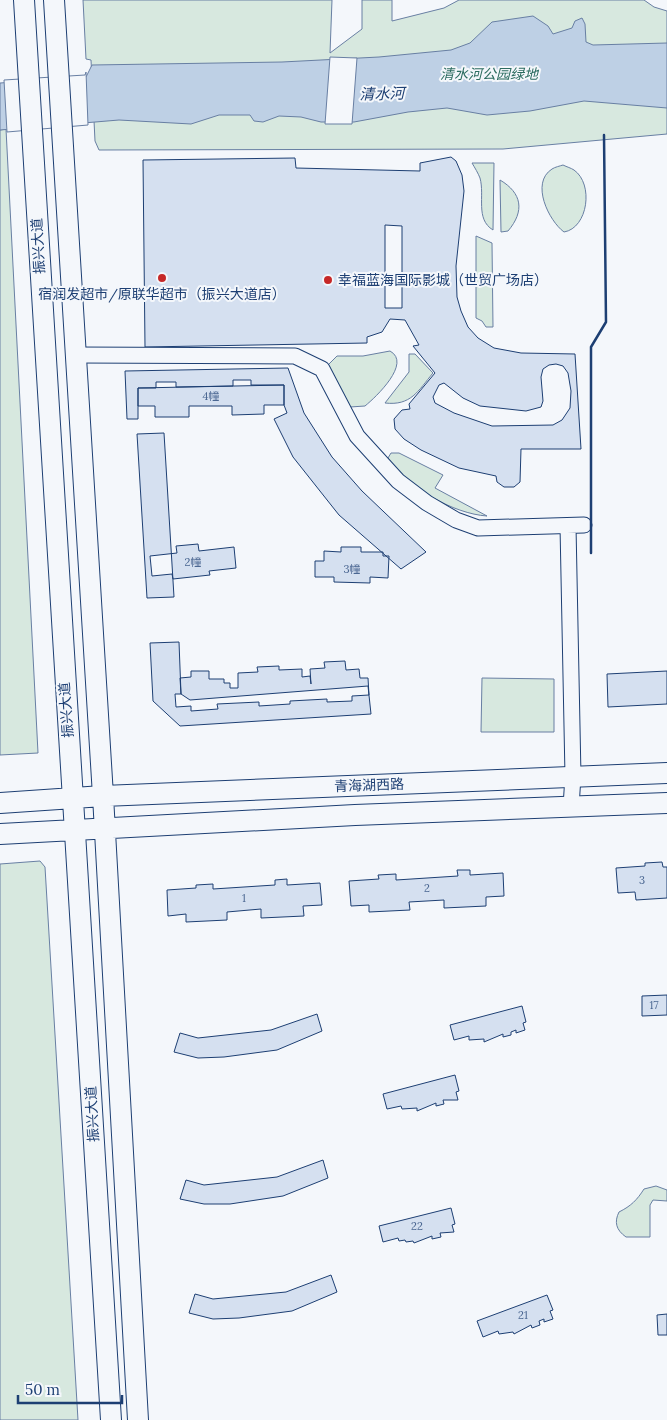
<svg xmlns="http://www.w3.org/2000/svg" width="667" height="1420" viewBox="0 0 667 1420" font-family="Lora,'Noto Sans SC',serif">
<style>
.green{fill:#d7e8df;stroke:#687fa3}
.water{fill:#bed0e5;stroke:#687fa3}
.pier{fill:#f4f7fb;stroke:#687fa3}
.building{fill:#d5e0f0;stroke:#1d3f73;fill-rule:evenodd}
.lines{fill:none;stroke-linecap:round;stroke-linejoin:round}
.minor-casing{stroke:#1d3f73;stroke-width:17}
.major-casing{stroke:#1d3f73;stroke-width:22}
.minor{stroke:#f4f7fb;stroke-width:15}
.major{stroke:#f4f7fb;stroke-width:20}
.wall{stroke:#1d3f73;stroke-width:2.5}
.poi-dot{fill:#c62828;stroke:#f4f7fb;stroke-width:2}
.labels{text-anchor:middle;stroke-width:4;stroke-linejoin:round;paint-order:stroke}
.number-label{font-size:11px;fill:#4b6792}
.park-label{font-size:14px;font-style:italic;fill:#2c6c60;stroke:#f4f7fb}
.street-label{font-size:14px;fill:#1d3f73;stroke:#f4f7fb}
.poi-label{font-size:14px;fill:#1d3f73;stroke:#f4f7fb;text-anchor:start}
.water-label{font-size:15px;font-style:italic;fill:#1d3f73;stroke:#f4f7fb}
</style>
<rect width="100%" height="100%" fill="#f4f7fb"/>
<!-- green -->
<path class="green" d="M83 0H332L330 53 362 29V0H392V21L444 8 459 0H644L654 7 667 11V134L503 149 99 150 95 141 91 60 86 59Z
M6 129 38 753 0 755V130Z
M472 163H494L493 230C475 219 485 196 480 178 478 173 475 168 472 163Z
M563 165C567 167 571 168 574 170 594 184 588 228 564 232 549 221 530 183 552 169 555 167 560 166 563 165Z
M500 180C522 193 525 211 508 231L501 232Z
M476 236 492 243 493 327H486L482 321 476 318Z
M390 351C412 363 376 397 365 406L350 407 328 365 337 356H363Z
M409 354H415L433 373C418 391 411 406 385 403L409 372Z
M391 453H399L443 475 435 488 487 516C454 514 406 487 388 458Z
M482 678 554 679V732H481Z
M40 861 45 867 78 1420H0V864Z
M656 1186 667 1190V1201L653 1200 650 1205V1237H626C616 1230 614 1222 619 1212 631 1206 637 1200 644 1189Z"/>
<!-- water -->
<path class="water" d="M533 16 548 26 553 34 572 28 575 21 582 18 585 24 586 42 593 45 667 43V108L584 101 530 111 487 115 447 108 408 112 354 122H321L301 117 279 116 263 122 254 121 250 115H219L191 124 119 120 0 130V83L86 77 92 65 282 62 379 57 451 50 470 43 492 22Z"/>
<!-- pier -->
<path class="pier" d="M330 57 357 58 352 124H325Z
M86 72 88 125 7 132 4 80 85 75Z"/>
<!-- building -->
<path class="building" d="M451 157 456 161 462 175 464 191 456 266 457 297 461 311 468 327 478 338 494 348 521 353 575 354 581 449H521L520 482 514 487H504L497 482 496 476 459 468 421 450 404 439 395 429 394 419 402 410 410 409 409 404 435 373 413 346 419 345 405 320 390 319 382 332 367 337V343L145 347 143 160 295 158 296 168 420 171V163ZM385 225 402 226V308H385ZM556 364 563 366 568 373 571 391 570 408 562 420 553 425 492 426 454 413 435 403 433 397 439 385 444 383 463 398 480 406 526 411 541 407 543 401 541 377 543 369 549 365Z
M288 368 304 413 332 457 362 491 426 552 401 569 339 515 293 457 274 419 287 413 284 405V385L138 388V419H127L125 371Z
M233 380H251V385H284V405H264V414L232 415V406H189V417H155V406H138V388H156V382H176V387L233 386Z
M164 433 174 597 147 598 137 434Z
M198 544 199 551 234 547 236 568 209 571 210 575 173 579 172 574 152 576 150 556 177 553 176 546Z
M341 547H361V552H383V556H389L388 578 370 577V583L334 582V577H315V561H324V551L341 552Z
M179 642 181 694 190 700 368 686 371 714 180 726 153 701 150 643Z
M345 661 346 670 359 669 360 678H368L369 695 352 696V701L327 702V699L290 701V704L259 706V702L217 704 218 709 191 711V706L176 707 175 694H181L180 678 191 677V671H209V679H224V683H230V688H238V673L258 672 257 667 279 666V670L302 669V677L310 676 311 684 310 669 325 668 324 662Z
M667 671V704L608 707 607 674Z
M662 862 663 867H667V898L636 900 635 892 618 893 616 868 645 866V863Z
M457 870H470V875L503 873 504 896 486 897V906L444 908V900L409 902 410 910 369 912V905L351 906 349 881 379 879 378 875 396 874V880L458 876Z
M287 879V885L320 883 322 905 303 906 304 916 261 918V909L227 912V920L186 922V914L168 916 167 890 196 888V885L213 884V889L275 885V880Z
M667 995V1015L642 1016V996Z
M522 1006 526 1022 523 1023 525 1030 516 1033V1030L511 1032V1035L503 1037V1034L484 1042V1039L469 1040V1036L454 1040 450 1025Z
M317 1014 322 1031 277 1050 224 1057 198 1058 174 1052 180 1033 198 1038 271 1030Z
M455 1075 459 1091 456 1092 458 1100H443L444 1104 436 1106V1103L417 1111V1108L402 1109 401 1106 387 1109 383 1094Z
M323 1160 328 1178 283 1196 230 1204H204L180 1199 186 1180 204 1185 277 1177Z
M451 1208 455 1224 452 1225 454 1232 440 1233 441 1237 432 1239V1236L414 1243 413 1241 406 1242 405 1240 399 1241 398 1238 383 1242 379 1226Z
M331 1275 337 1292 292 1311 239 1318 213 1319 189 1313 195 1294 213 1299 286 1292Z
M547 1295 553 1310 550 1311 553 1319 544 1322V1319L539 1321 540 1325 532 1328 531 1325 514 1334 513 1332 499 1334 498 1331 483 1337 477 1321Z
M667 1314V1335H658L657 1315Z"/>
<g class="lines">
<!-- minor casing -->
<g class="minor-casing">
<path id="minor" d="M76 355 295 356 322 369 357 436 398 481 427 503 456 520 478 528 584 525
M568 526 573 776 571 807"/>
</g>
<!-- major casing -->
<g class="major-casing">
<path id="major" d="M24 0 111 1420
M54 0 103 796 138 1420
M0 803 103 796 667 773
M0 834 355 815 667 803"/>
</g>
<!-- minor -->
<use href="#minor" class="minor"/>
<!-- major -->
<use href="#major" class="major"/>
<!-- wall -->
<path class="wall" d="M591 553V347L606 322 604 135"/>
</g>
<!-- markers -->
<g class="poi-dot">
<circle cx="162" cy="278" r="5"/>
<circle cx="328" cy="280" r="5"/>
</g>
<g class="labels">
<!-- number labels -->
<g class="number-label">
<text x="211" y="400">4幢</text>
<text x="193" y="566">2幢</text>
<text x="352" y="573">3幢</text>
<text x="642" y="884">3</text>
<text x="427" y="892">2</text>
<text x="244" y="902">1</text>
<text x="654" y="1009">17</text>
<text x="417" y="1230">22</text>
<text x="523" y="1319">21</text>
</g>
<!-- park labels -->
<g class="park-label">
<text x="489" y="79">清水河公园绿地</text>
</g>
<!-- street labels -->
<g class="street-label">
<text transform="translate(38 246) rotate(-93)" y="5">振兴大道</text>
<text transform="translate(66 710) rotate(-94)" y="5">振兴大道</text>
<text transform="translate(369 785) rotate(-2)" y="5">青海湖西路</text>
<text transform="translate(92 1114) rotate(-93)" y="5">振兴大道</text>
</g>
<!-- poi labels -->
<g class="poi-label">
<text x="338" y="285">幸福蓝海国际影城（世贸广场店）</text>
<text x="162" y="299" text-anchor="middle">宿润发超市/原联华超市（振兴大道店）</text>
</g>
<!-- water labels -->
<g class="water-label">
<text transform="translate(382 94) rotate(-1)" y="5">清水河</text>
</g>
</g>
<!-- scale -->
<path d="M18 1395v8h104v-8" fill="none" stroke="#1d3f73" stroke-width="2.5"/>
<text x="25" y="1395" font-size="15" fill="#1d3f73" stroke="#f4f7fb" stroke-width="4" paint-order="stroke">50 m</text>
</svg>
